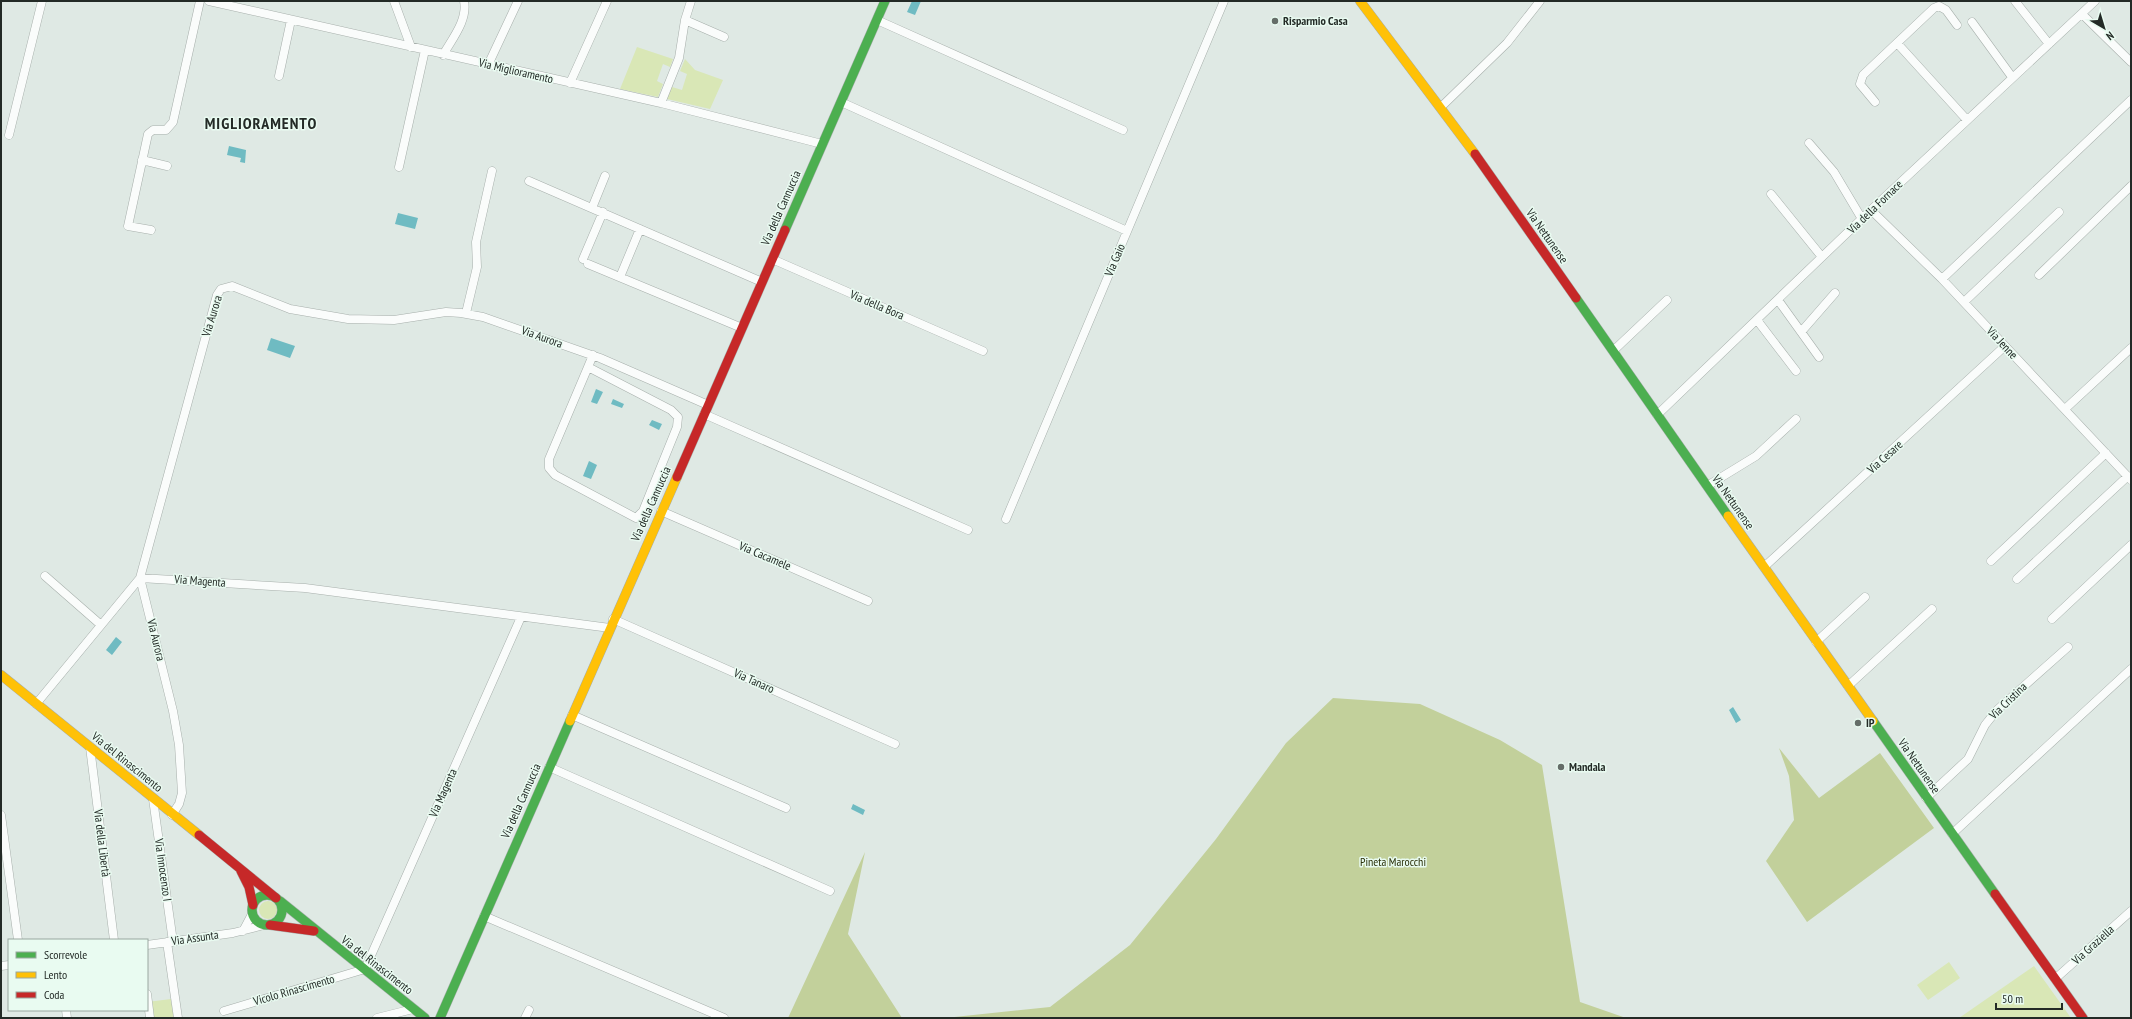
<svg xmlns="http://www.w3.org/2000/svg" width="2132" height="1019" viewBox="0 0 2132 1019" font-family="'PT Sans Narrow',sans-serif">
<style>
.green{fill:#d9e7b6}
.forest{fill:#c2d09b}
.water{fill:#6fbbc2}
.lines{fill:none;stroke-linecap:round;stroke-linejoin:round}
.street-casing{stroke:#a7afab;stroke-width:9}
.fast-casing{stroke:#a7afab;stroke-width:10}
.slow-casing{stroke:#a7afab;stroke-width:10}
.jam-casing{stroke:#a7afab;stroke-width:10}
.street{stroke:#fafcfb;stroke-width:8}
.fast{stroke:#4caf50;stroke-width:9}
.slow{stroke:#ffc107;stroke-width:9}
.jam{stroke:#c62828;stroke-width:9}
.poi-dot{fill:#656d68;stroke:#e9fbf1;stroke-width:1.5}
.labels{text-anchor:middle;stroke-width:3;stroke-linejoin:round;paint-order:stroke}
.poi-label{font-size:12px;font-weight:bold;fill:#232a26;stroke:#e9fbf1;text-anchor:start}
.street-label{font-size:12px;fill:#232a26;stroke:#e9fbf1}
.park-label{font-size:12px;fill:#2a3008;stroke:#e9fbf1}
.district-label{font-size:16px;font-weight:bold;letter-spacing:1px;fill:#232a26;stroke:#e9fbf1}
</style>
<rect width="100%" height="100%" fill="#dfe9e4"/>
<!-- green -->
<path class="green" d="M637 47 673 59 670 67 663 64 657 81 663 84 658 97 620 89Z
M685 59 695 70 723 80 710 109 667 99 672 87 682 90 687 74 680 71Z
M259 910a9 9 0 1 1 18 0a9 9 0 1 1-18 0Z
M1949 962 1960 978 1928 1000 1917 985Z
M2034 966 2071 1018H1959Z
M171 999 174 1018H148L147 1002Z"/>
<!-- forest -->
<path class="forest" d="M1333 698 1420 704 1500 740 1542 765 1580 1002 1626 1018H945L1050 1007 1130 945 1216 839 1286 743Z
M1779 748 1819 798 1880 753 1934 828 1807 922 1766 861 1794 820 1789 776Z
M865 852 848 934 902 1018H788Z"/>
<!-- water -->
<path class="water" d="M912 1H921L915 15 907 12Z
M229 146 246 150 245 163 240 162 241 158 227 155Z
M398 213 418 218 415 229 395 224Z
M271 338 295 346 290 358 267 350Z
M596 389 603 392 597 404 591 402Z
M613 399 624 404 622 408 611 404Z
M652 420 662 424 659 430 649 425Z
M589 461 597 465 591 479 583 476Z
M116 637 122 642 112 655 106 650Z
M1733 707 1741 720 1736 723 1729 710Z
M853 804 865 810 863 815 851 809Z"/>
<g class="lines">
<!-- street casing -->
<g class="street-casing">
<path id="street" d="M209 1 661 103 822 144
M394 1 411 47
M2015 1 2049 44
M2082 14 2131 62
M685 20 724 37
M877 20 1123 130
M1972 22 2012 77
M1897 43 1967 120
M443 55C452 39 468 20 464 1
M488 65 518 1
M279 76 291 20
M570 83 607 1
M841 102 1127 231
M1875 102 1860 84 1863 75 1934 8 1939 6 1946 10 1957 25
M661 103 679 58 685 20 691 1
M1441 107 1507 43 1540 1
M9 135 42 1
M1809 143 1834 172 1862 219
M142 160 167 166
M399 167 425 50
M529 181 762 282
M1771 194 1822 257
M592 208 605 176
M1871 210 1942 279 2131 480
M151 230 128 226 148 134 153 130H166L173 122 200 1
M583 259 603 212
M772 259 983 351
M588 264 742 328
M2039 275 2131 186
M620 277 640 229
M1942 279 2131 100
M1778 300 1819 357
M1964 302 2059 212
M466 313 477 267 476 242 492 171
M1757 320 1796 371
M1801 332 1835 293
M1613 351 1667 300
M588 367 671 410 678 417 677 427 643 511 636 518 555 475 549 468V459L588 367 593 355
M2065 409 2131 348
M704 414 968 530
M1657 415 1871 210 2095 1
M1707 486 1756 456 1796 419
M661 511 868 601
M1006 519 1224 1
M1991 561 2106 453
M1764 567 2005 346
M45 576 101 625
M140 578 305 588 610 628
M2017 579 2128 476
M613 619 895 744
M2052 619 2131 545
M1816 642 1865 597
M1848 686 1932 609
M36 704 140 578
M572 715 786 808
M90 747 114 940
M549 767 830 891
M1926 798 1968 759 1985 725 1997 710 2068 647
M153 799 173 942
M1 815 18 940
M172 815 179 804 182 793 179 745 173 711 140 578 217 295 221 289 232 286 290 309 348 319 394 320 446 312 461 313 483 317 600 358 708 405
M1952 834 2131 669
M484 916 724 1018
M243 931 252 914
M167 942 178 1018
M147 945 233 933 264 925
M1 966 9 965
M2055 979 2131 911
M147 994 150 1018
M66 1010 67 1018
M224 1011 365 969 521 617
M377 1018 413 1009
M525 1018 529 1010"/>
</g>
<!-- fast casing -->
<g class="fast-casing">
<path id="fast" d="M785 230 885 1
M1576 298 1728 516
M1873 721 1995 894
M252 910a15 15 0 1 1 30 0a15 15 0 1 1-30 0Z
M280 901 425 1018
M440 1018 570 721"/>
</g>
<!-- slow casing -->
<g class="slow-casing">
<path id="slow" d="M1360 1 1475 154
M1728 516 1873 721
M1 675 199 835
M570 721 677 477"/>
</g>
<!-- jam casing -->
<g class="jam-casing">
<path id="jam" d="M1475 154 1576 298
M677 477 785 230
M199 835 276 898
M241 871 249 887 253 905
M1995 894 2083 1018
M270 925 314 931"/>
</g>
<!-- street -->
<use href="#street" class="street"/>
<!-- fast -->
<use href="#fast" class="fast"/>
<!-- slow -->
<use href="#slow" class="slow"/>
<!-- jam -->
<use href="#jam" class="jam"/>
</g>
<!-- markers -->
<g class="poi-dot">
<circle cx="1275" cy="21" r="4"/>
<circle cx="1858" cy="723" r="4"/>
<circle cx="1561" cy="767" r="4"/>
</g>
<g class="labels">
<!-- poi labels -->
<g class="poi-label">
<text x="1283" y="25">Risparmio Casa</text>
<text x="1866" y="727">IP</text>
<text x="1569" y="771">Mandala</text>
</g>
<!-- street labels -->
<g class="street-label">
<text transform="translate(516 71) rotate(13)" y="4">Via Miglioramento</text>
<text transform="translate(1875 207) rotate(-44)" y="4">Via della Fornace</text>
<text transform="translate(781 208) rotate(-66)" y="4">Via della Cannuccia</text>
<text transform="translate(1547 236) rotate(55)" y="4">Via Nettunense</text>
<text transform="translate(1115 260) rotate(-67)" y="4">Via Gaio</text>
<text transform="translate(877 305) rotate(23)" y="4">Via della Bora</text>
<text transform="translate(212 316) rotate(-73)" y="4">Via Aurora</text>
<text transform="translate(542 337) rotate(20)" y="4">Via Aurora</text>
<text transform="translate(2002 343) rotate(47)" y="4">Via Jenne</text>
<text transform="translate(1885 457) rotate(-42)" y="4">Via Cesare</text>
<text transform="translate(1733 502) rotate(55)" y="4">Via Nettunense</text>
<text transform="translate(651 504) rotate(-66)" y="4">Via della Cannuccia</text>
<text transform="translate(765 556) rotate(23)" y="4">Via Cacamele</text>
<text transform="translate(200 581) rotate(4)" y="4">Via Magenta</text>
<text transform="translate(156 640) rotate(76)" y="4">Via Aurora</text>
<text transform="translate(754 681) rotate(24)" y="4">Via Tanaro</text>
<text transform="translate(2008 701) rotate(-44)" y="4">Via Cristina</text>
<text transform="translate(127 762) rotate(39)" y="4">Via del Rinascimento</text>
<text transform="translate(1919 766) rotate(55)" y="4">Via Nettunense</text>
<text transform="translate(443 793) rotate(-66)" y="4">Via Magenta</text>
<text transform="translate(521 801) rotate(-66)" y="4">Via della Cannuccia</text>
<text transform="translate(102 843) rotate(83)" y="4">Via della Libertà</text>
<text transform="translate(163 870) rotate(82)" y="4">Via Innocenzo I</text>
<text transform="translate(195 938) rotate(-8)" y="4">Via Assunta</text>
<text transform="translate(2093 945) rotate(-42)" y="4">Via Graziella</text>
<text transform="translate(377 965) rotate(38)" y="4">Via del Rinascimento</text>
<text transform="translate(294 990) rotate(-16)" y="4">Vicolo Rinascimento</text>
</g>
<!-- park labels -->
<g class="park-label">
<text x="1393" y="866">Pineta Marocchi</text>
</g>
<!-- district labels -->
<g class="district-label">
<text x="261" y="129">MIGLIORAMENTO</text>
</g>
</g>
<!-- border -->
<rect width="2132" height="1019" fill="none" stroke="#232a26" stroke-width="4"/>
<!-- legend -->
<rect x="8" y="939" width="140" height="72" fill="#e9fbf1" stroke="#9aa7a0"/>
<rect x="16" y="952" width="20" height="6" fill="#4caf50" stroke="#9aa7a0"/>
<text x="44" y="959" font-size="12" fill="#232a26">Scorrevole</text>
<rect x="16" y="972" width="20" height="6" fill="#ffc107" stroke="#9aa7a0"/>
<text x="44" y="979" font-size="12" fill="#232a26">Lento</text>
<rect x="16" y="992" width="20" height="6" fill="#c62828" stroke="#9aa7a0"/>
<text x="44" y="999" font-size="12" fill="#232a26">Coda</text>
<!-- north arrow -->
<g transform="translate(2104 28) rotate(142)" stroke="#e9fbf1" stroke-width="3" paint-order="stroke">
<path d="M0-3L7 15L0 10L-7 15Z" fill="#232a26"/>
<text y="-6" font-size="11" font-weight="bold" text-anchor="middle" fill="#232a26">N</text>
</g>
<!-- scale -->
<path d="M1996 1003v6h66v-6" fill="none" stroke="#232a26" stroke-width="2"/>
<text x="2002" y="1003" font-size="12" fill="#232a26" stroke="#e9fbf1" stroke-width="3" paint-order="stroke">50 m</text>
</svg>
